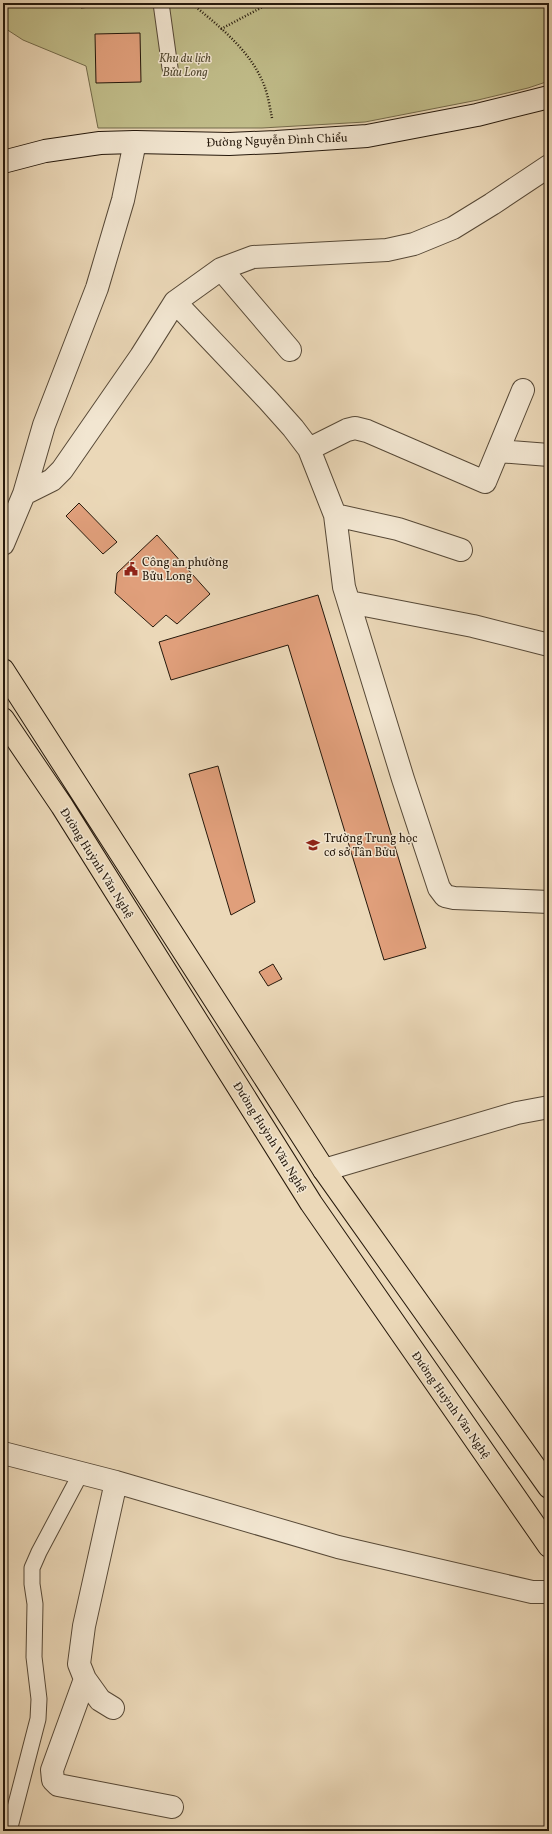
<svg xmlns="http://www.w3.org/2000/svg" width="552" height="1834" viewBox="0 0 552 1834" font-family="Vollkorn,serif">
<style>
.green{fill:#c0bc89;stroke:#736a4a}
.building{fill:#e09f7b;stroke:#26190c}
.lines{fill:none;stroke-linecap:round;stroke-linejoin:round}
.service-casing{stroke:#574937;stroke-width:17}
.minor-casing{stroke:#574937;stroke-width:24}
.secondary-casing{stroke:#26190c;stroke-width:24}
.primary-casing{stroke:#26190c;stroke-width:24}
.path{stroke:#26190c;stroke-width:2.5;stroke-dasharray:1 2;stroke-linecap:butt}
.service{stroke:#f2e6d1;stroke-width:15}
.minor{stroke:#f2e6d1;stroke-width:22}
.secondary{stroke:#f2e6d1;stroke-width:22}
.primary{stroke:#ebd8b8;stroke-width:22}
.labels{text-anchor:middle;stroke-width:3;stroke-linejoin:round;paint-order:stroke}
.park-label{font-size:12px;font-style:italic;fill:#544a32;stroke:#f2e6d1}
.street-label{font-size:12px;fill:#26190c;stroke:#f2e6d1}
.poi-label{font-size:12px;fill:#26190c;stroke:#f2e6d1;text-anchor:start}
</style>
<rect width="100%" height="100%" fill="#ebd8b8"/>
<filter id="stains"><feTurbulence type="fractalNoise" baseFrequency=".005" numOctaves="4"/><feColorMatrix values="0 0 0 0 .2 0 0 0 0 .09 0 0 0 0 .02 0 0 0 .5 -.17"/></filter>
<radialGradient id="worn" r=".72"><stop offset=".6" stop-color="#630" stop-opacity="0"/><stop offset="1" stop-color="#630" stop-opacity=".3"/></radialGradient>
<!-- green -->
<path class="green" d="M3 3H549V81L528 88 478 100 365 122 262 128H98L86 66 23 40 3 27Z"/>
<!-- building -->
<path class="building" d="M80 3H99L100 6 81 8Z
M140 33 141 82 96 83 95 34Z
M79 503 117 542 103 554 66 516Z
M157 535 210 594 177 624 166 615 153 627 115 593 117 573Z
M318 595 426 948 384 960 288 645 171 680 159 642Z
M218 766 255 902 231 915 189 774Z
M273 964 282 979 268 986 259 972Z"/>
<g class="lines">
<!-- service casing -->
<g class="service-casing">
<path id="service" d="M161 3 170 68
M9 1831 38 1719 39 1699 34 1657 35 1604 32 1584V1568L39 1552 81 1473"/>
</g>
<!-- minor casing -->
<g class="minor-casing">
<path id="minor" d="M221 269 290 350
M175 302 268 400 293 428 309 449 335 515 344 587 403 779 439 888 445 896 454 898 549 902
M309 449 347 430 355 428 367 431 485 482 523 390
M498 451 549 455
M24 494 52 480 62 470 141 356 175 302 221 269 253 257 387 250 414 244 453 228 492 204 549 166
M335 515 398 529 461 550
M3 544 24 494 44 425 97 288 123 200 135 142
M349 602 473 626 549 645
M324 1170 517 1113 549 1107
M3 1453 116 1482 338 1547 532 1592H549
M85 1679 52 1770 53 1780 58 1785 172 1807
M113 1708 100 1700 85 1679 79 1664 84 1626 116 1482"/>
</g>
<!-- secondary casing -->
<g class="secondary-casing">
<path id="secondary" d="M3 162 45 151 100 143 135 142 229 144 276 142 367 136 477 115 549 97"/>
</g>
<!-- primary casing -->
<g class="primary-casing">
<path id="primary" d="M3 670 324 1170 549 1487
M3 719 62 806 311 1203 549 1546"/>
</g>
<!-- path -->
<path class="path" d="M191 3C219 26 251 51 264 85 268 95 270 108 272 118
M221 29 270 3"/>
<!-- service -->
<use href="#service" class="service"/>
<!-- minor -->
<use href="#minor" class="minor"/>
<!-- secondary -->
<use href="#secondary" class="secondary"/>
<!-- primary -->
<use href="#primary" class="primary"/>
</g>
<!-- icons -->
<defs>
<g id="civic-bare" transform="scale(1.08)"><path d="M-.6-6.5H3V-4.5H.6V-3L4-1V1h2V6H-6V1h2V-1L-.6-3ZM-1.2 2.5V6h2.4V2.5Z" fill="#8f2418" stroke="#f2e6d1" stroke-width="2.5" paint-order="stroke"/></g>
<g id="school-bare" transform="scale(1.08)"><path d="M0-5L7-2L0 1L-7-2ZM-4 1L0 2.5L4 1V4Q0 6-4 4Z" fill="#8f2418" stroke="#f2e6d1" stroke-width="2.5" paint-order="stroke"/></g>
</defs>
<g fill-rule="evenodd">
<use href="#civic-bare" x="131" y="569"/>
<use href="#school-bare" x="313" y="845"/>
</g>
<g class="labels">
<!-- park labels -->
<g class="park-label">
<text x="185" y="62">Khu du lịch<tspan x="185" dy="14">Bửu Long</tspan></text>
</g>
<!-- street labels -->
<g class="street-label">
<text transform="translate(277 140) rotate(-2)" y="4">Đường Nguyễn Đình Chiểu</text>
<text transform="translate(97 863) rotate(58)" y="4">Đường Huỳnh Văn Nghệ</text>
<text transform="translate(270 1137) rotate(58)" y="4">Đường Huỳnh Văn Nghệ</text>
<text transform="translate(451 1405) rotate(55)" y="4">Đường Huỳnh Văn Nghệ</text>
</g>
<!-- poi labels -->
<g class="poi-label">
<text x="142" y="566">Công an phường<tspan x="142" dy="14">Bửu Long</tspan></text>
<text x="324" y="842">Trường Trung học<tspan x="324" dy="14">cơ sở Tân Bửu</tspan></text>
</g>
</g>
<!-- margin -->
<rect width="552" height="1834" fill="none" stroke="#ebd8b8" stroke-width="16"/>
<rect x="4" y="4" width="544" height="1826" fill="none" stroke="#26190c" stroke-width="2"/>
<rect x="8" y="8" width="536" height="1818" fill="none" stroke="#26190c"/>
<rect width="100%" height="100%" filter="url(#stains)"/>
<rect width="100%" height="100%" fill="url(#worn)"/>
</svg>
